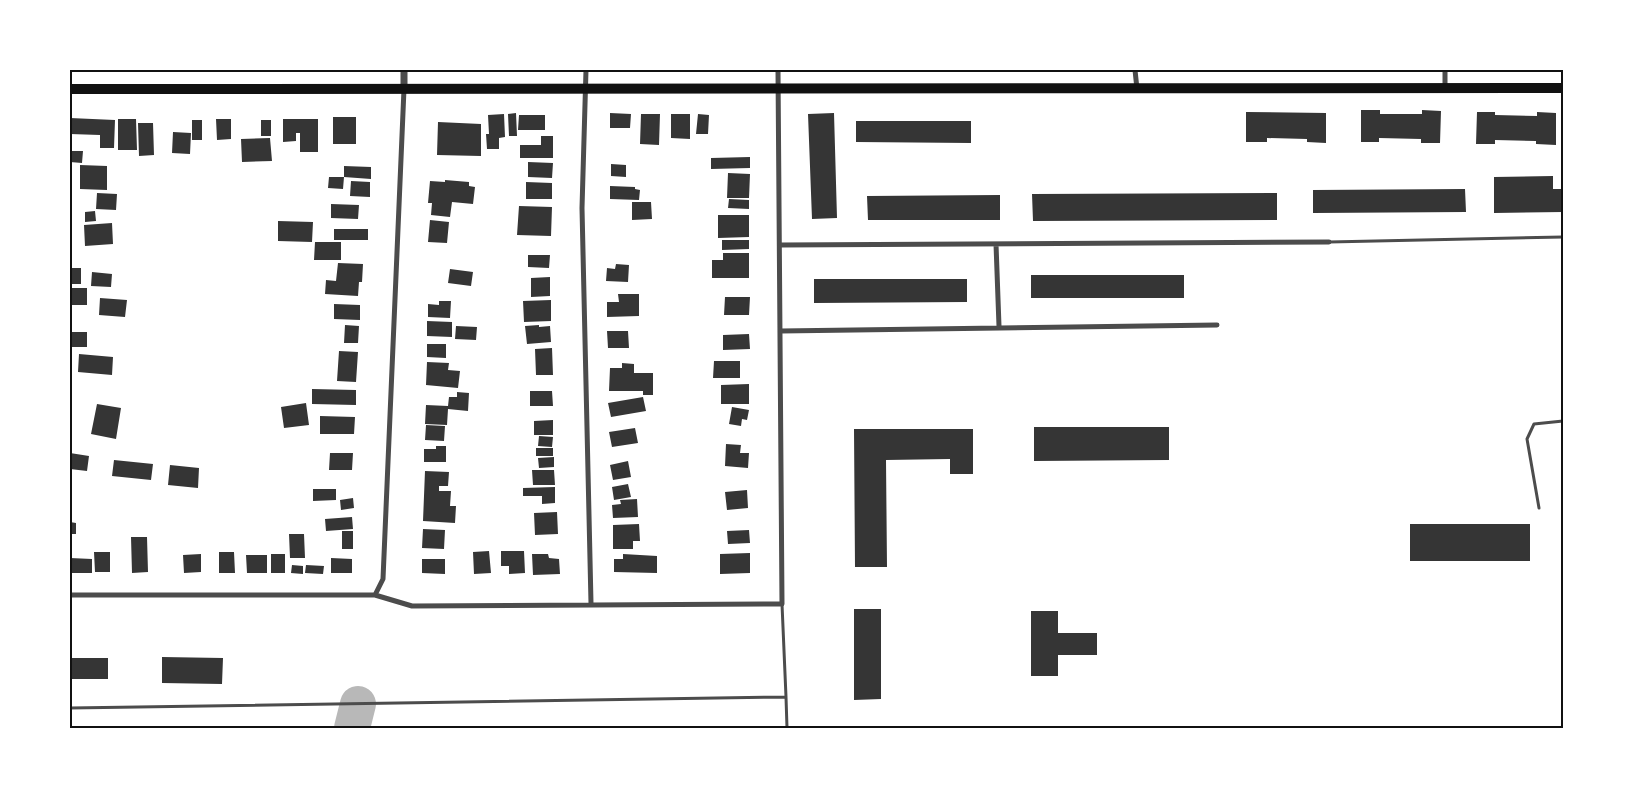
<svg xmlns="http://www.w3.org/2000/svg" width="1633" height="798" viewBox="0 0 1633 798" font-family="'Sofia Sans Condensed',sans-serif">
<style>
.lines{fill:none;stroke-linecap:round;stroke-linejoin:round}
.taxiway{stroke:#b8b8b8;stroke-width:36}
.building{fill:#353535}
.service{stroke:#4c4c4c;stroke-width:3}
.minor{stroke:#4c4c4c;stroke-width:5}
.tertiary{stroke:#4c4c4c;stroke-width:7}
.trunk{stroke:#111;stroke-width:10}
.neatline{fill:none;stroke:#111;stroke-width:2}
</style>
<rect width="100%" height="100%" fill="#fff"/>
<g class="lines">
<!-- taxiway -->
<path class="taxiway" d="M352 728 358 704"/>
</g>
<!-- building -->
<path class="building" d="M1361 110H1380V114H1422V110L1441 111 1440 143H1421V139L1379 138V142H1361Z
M1246 112 1326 113V143L1307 142V139L1267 138V142H1246Z
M1477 112H1495V115L1537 116V112L1556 113V145L1536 144V141L1495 140V144H1476Z
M516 113 517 136H509L508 114Z
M610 113 631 114 630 128H610Z
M834 113 837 218 812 219 808 114Z
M504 114 505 137 499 138V149H487L486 134H489L488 115Z
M641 114H660L659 145 640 144Z
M671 114H690V139L671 138Z
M698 114 709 115 708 134H696Z
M519 115H545V130H518Z
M333 117H356V144H333Z
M70 118 115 120 114 148H100V135L70 134Z
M118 119H136L137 150H118Z
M216 119H231V139L217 140Z
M283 119H318V152H300V133H296V141L283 142Z
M192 120H202V140H192Z
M261 120H271V136H261Z
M856 121H971V143L856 142Z
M438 122 481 124V156L437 155Z
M138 123H153L154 155 139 156Z
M173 132 191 133 190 154 172 153Z
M541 136H553V158H520V145H541Z
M270 138 272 161 242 162 241 139Z
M70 151H83L82 163 70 162Z
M750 157V168L711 169V158Z
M528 162 553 163 552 178 528 177Z
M611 164 626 165V177L611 176Z
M80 165 107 166V190L80 189Z
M344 166 371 167V179L344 177Z
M728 173 750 174 749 198H727Z
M1553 176V189H1563V212L1494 213V177Z
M329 177H344L343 189 328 188Z
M445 180 469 182V186L475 187 473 204 452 202 450 217 431 215 432 203H428L430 181 445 182Z
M351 181 370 182V197L350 196Z
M526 182 552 183V199H526Z
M610 186 635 187V189L640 190 639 200 610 199Z
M1465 189 1466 212 1313 213V190Z
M97 193 117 194 116 210 96 209Z
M1277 193V220L1033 221 1032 194Z
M1000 195V220H868L867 196Z
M729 199 749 200V209L728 208Z
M632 202H651L652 219 632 220Z
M331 204 359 205 358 219 331 218Z
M519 206 552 207 551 236 517 235Z
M95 211 96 221 85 222V212Z
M718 215H749V237L718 238Z
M430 220 449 222 447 243 428 242Z
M278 221 313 222 312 242 278 241Z
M112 223 113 244 85 246 84 225Z
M334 229H368V240H334Z
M722 240H749V249L722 250Z
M315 242H341V260H314Z
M723 253H749V278H712V260H723Z
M528 255H550L549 268 528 267Z
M338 263 363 264 362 282H359L358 296 325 294 326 280 336 281Z
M616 264 629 265 628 282 606 281 607 268 615 269Z
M70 268H81V284H70Z
M450 269 473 272 471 286 448 283Z
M92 272 112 274 111 287 91 286Z
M1031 275H1184V298H1031Z
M550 277V296L531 297V278Z
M814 279H967V302L814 303Z
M70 288H87V305H70Z
M618 294H639V316L607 317V302H619Z
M725 297H750L749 315H724Z
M100 298 127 300 125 317 99 315Z
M551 300V321L524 322 523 301Z
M439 301H451L450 318 428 317V304L439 305Z
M334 304 360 305V320L334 319Z
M427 321 452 322V337L427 336Z
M345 325 359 326 358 343H344Z
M539 325V327L550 326 551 342 527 344 525 326Z
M456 326 477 327 476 340 455 339Z
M607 331H628L629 348H608Z
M70 332H87V347H70Z
M749 334 750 349 723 350V335Z
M427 344H446V358L427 357Z
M552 348 553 375H536L535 349Z
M339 351 358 352 356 382 337 381Z
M79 354 113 357 112 375 78 372Z
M714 361H740V378H713Z
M427 362 449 363 448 370 460 371 458 388 426 385Z
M622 363 634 364V373H653V395H643V391H609L610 368H622Z
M749 384V404H721V385Z
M312 389 356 390V405L312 404Z
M530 391H552L553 406H530Z
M457 392 469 393 468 411 448 409 447 425 425 424 426 405 448 406 449 397H457Z
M643 397 646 411 611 417 608 403Z
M306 403 309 425 284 428 281 407Z
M97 404 121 408 116 439 91 434Z
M732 407 749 410 747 420 742 419 741 426 729 424Z
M320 416 355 417 354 434H320Z
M553 420V435H534V421Z
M426 425 445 426 444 441 425 440Z
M1034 427H1169V460L1034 461Z
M635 428 638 443 612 447 609 432Z
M854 429H973V474H950V459L886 460 887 567H855Z
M539 436 553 437 552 447 538 446Z
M726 444 741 445 740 453H749L748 468 725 466Z
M436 446H446V462H424V449H436Z
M536 448H553V456H536Z
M70 453 89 456 87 471 70 469Z
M330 453H353L352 470H329Z
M554 457V467L539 468 538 458Z
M114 460 153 464 151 480 112 476Z
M628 461 631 477 613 480 610 465Z
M170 465 199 468 198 488 168 485Z
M532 470H554L555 485H533Z
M425 471 449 472 448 486H439V491H451L450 506H456L455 523 423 521Z
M628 484 631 497 614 500 612 487Z
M555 487V503L542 504V496H523V488Z
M313 489H336V500L313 501Z
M747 490 748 508 727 510 725 492Z
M353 498 354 508 341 510 340 500Z
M637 499 638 517 613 518 612 505 621 504 620 500Z
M557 512 558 534 535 535 534 513Z
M352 517 353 529 326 531 325 519Z
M70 522 76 523V534H70Z
M639 524 640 541H633V549H613V525Z
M1410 524H1530V561H1410Z
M423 529 445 530 444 549 422 548Z
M749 530 750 543 728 544 727 531Z
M342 531H353V549H342Z
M289 534H304L305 558H290Z
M131 537H147L148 572 132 573Z
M489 551 491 573 474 574 473 552Z
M501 551H524L525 573 509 574V566H501Z
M94 552H110V572H95Z
M219 552H234L235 573H219Z
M750 553V573L720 574V554Z
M201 554V572L184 573 183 555Z
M271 554H285V573H271Z
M532 554H548L549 558 559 559 560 574 533 575Z
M623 554 657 556V573L614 572V559H623Z
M246 555H267V573H247Z
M70 558 92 559V573H70Z
M331 558 352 559V573H331Z
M422 559H445V574L422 573Z
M292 565 303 566V574L291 573Z
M306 565 324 566 323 574 305 573Z
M854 609H881V699L854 700Z
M1031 611H1058V633H1097V655H1058V676H1031Z
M162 657 223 658 222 684 162 683Z
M70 658H108V679H70Z"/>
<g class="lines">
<!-- service -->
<path class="service" d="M1329 242 1563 237
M1539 508 1527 439 1534 424 1563 421
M786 697 787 728
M70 708 786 697 782 604"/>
<!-- minor -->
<path class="minor" d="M586 70 582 208 591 603
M1135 70 1137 89
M1445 88V70
M996 244 999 326
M781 245 1329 242
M781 331 1217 325
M70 595H375L412 606 782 604 778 70
M375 595 383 579 404 89"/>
<!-- tertiary -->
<path class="tertiary" d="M404 89V70"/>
<!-- trunk -->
<path class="trunk" d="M70 89 1563 88"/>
</g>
<!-- border -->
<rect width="1633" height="798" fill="none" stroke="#ffffff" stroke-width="142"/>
<rect x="71" y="71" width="1491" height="656" class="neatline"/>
</svg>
